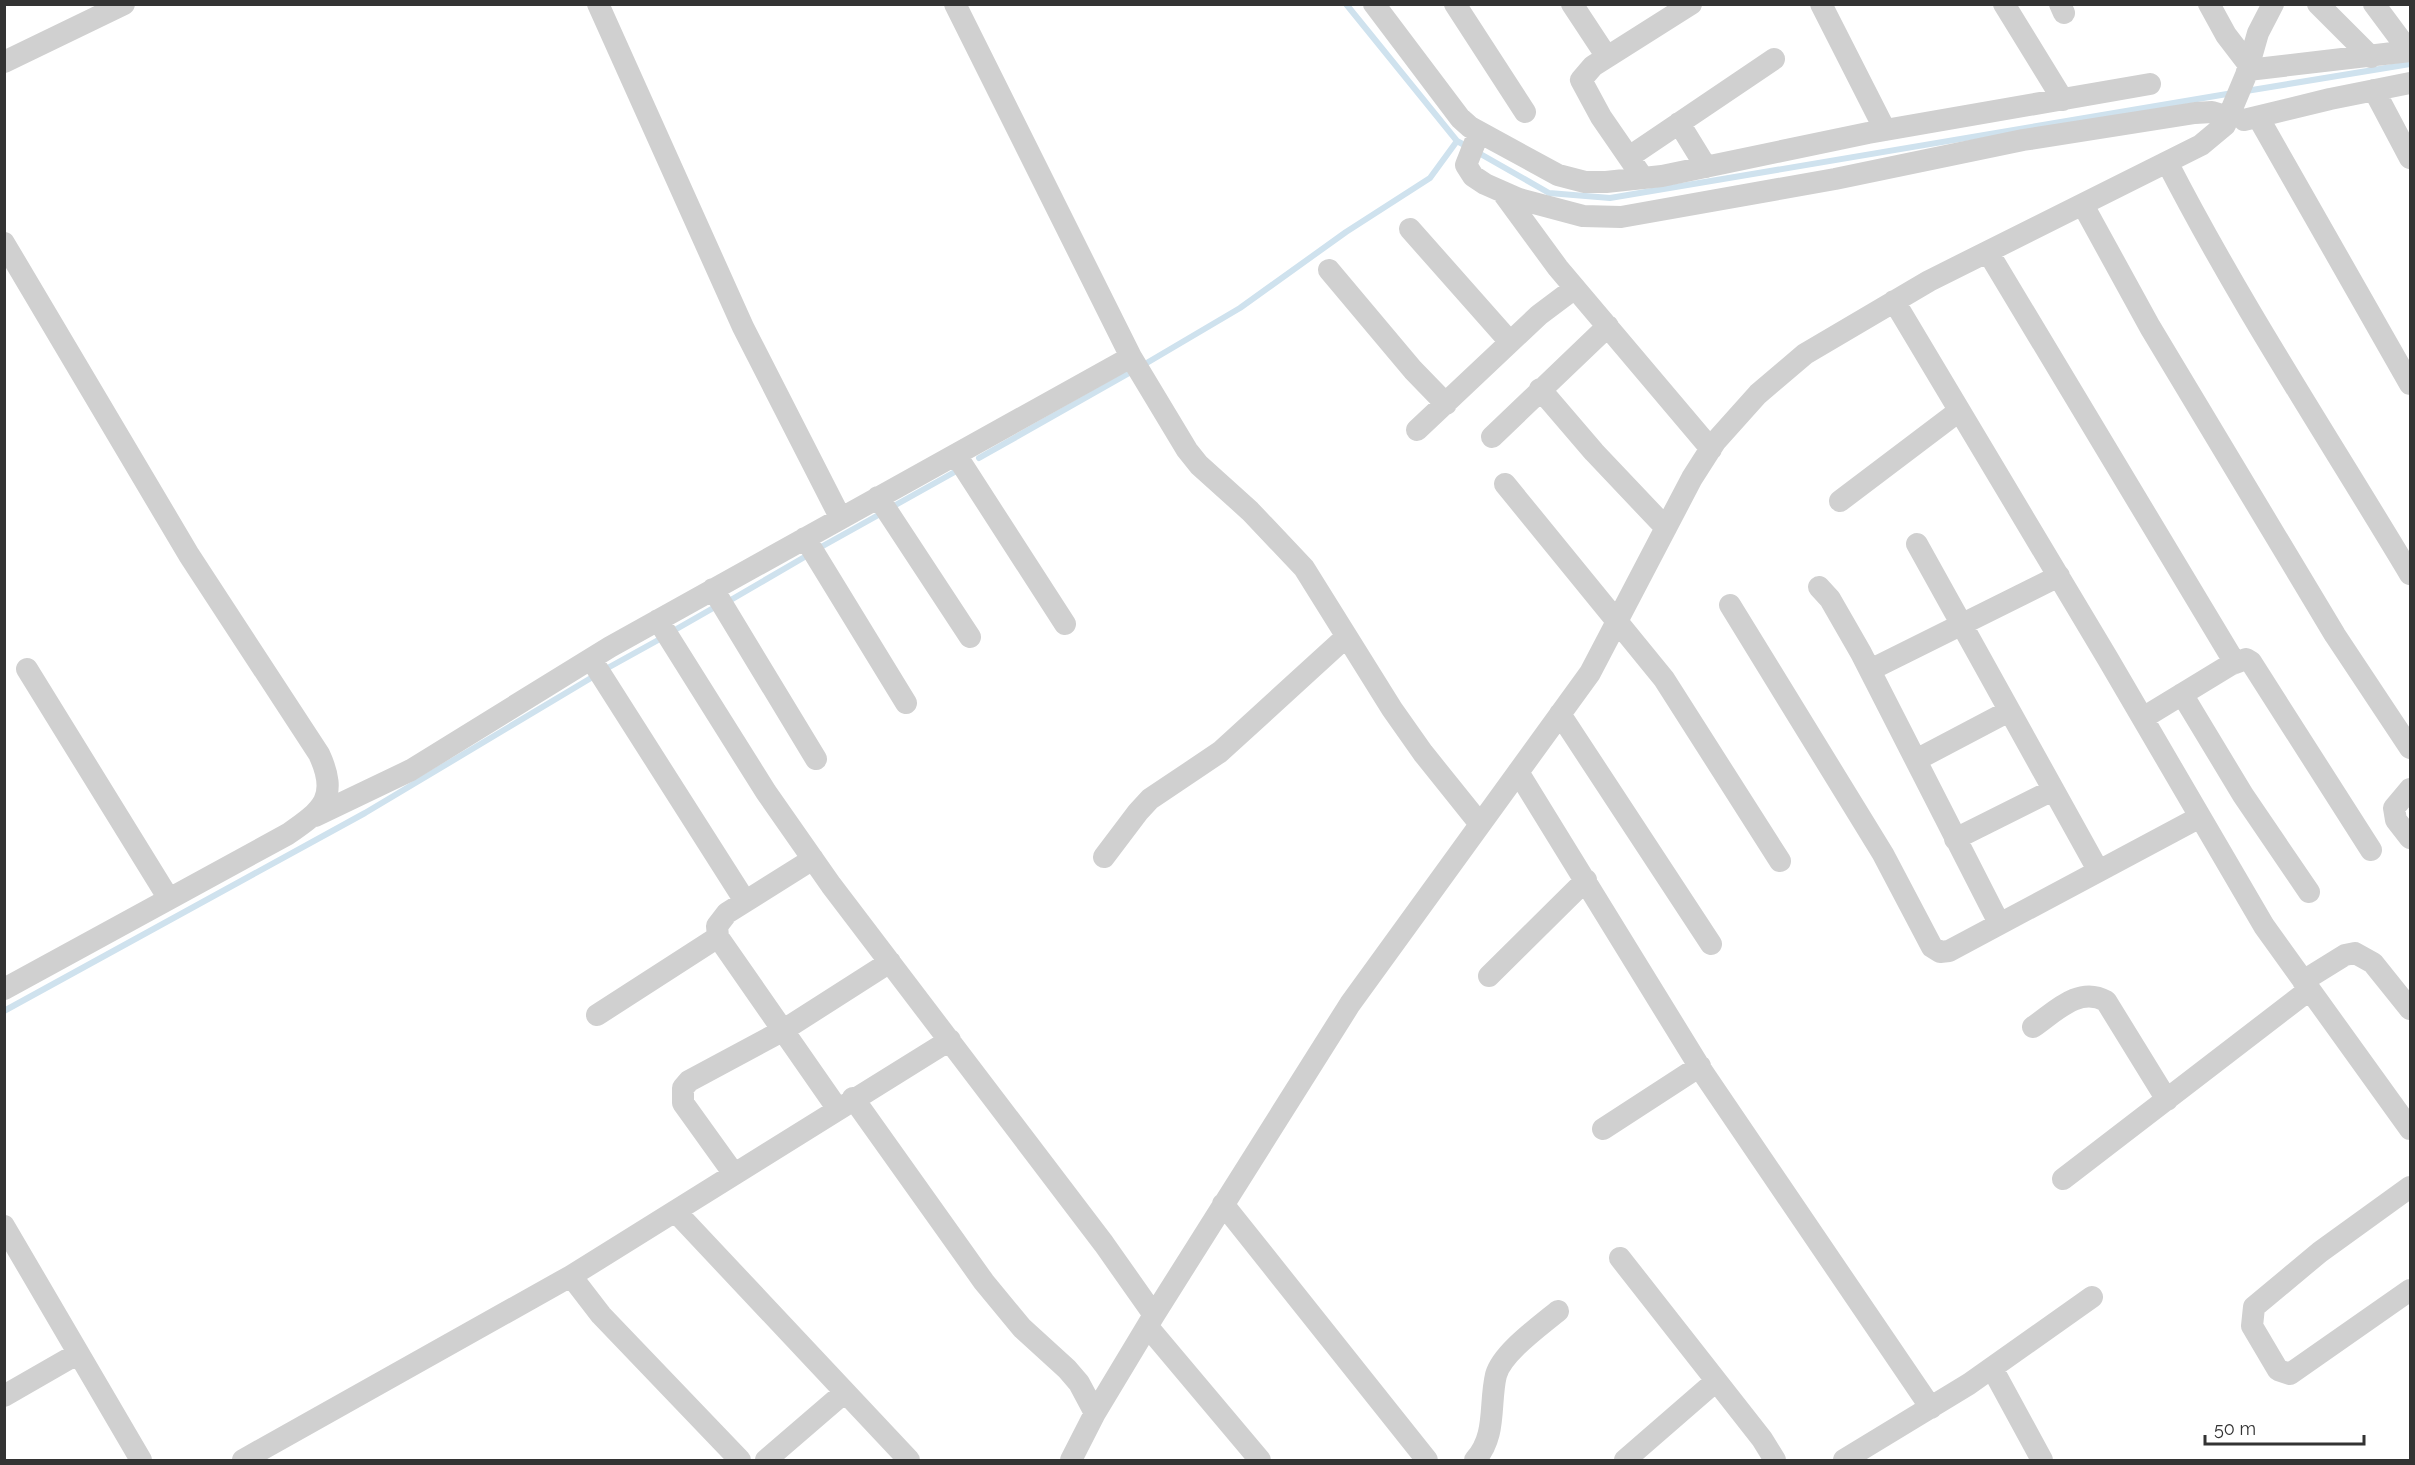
<svg xmlns="http://www.w3.org/2000/svg" width="2415" height="1465" viewBox="0 0 2415 1465" font-family="Raleway,sans-serif">
<style>
.lines{fill:none;stroke-linecap:round;stroke-linejoin:round}
.stream{stroke:#cfe2ee;stroke-width:6}
.minor{stroke:#d0d0d0;stroke-width:22}
</style>
<rect width="100%" height="100%" fill="#fff"/>
<g class="lines">
<!-- stream -->
<path class="stream" d="M1346 4 1457 141 1468 147
M2246 91 2410 64
M1477 152 1549 193 1610 198 2233 93
M1145 364 1240 308 1346 232 1430 178 1457 141
M979 458 1131 372
M892 507 960 469
M821 547 882 513
M729 601 808 555
M673 631 715 607
M604 670 660 639
M4 1011 365 813 596 675"/>
<!-- minor -->
<path class="minor" d="M598 4 743 327 840 517
M955 4 1131 357 1187 450 1199 465 1250 511 1304 568 1392 709 1423 753 1480 824
M1374 4 1460 118 1470 127 1558 175 1585 182H1606L1662 176 1868 133 2150 84
M1455 4 1525 112
M1572 4 1607 57
M1821 4 1885 130
M2004 4 2063 100
M2060 4 2064 13
M2209 4 2226 35 2249 65
M2318 4 2371 57
M2374 4 2409 51
M4 62 124 4
M2248 70 2410 51
M2374 90 2410 158
M2258 117 2410 384
M2244 120 2330 99 2410 83
M1679 123 1706 167
M1479 132 1466 165 1473 176 1485 184 1519 199 1583 216 1621 217 1835 179 2023 140 2195 113 2212 112 2229 117
M1629 157 1774 59
M2167 162C2240 304 2328 437 2410 574
M1643 178 1601 117 1581 80 1593 66 1691 4
M1503 193 1558 268 1711 449
M2083 205 2150 327 2335 635 2410 748
M1410 229 1510 342
M4 243 189 555 319 754C339 797 323 810 288 834L4 989
M1988 252 2235 663
M1329 270 1413 370 1446 404
M1894 301 2108 659 2264 926 2410 1129
M1540 389 1594 452 1666 528
M1417 430 1539 315 1575 288
M1492 437 1608 326
M956 455 1065 624
M1505 484 1664 679 1780 861
M878 497 970 637
M1840 501 1959 411
M805 538 906 703
M1917 544 2098 870
M1819 587 1830 599 1861 653 1999 923
M713 589 816 759
M1730 605 1883 854 1932 947 1940 952 1949 951 2200 817
M658 620 766 792 831 885 1104 1244 1154 1315
M591 659 745 901
M27 669 169 899
M1870 670 2059 576
M2182 694 2243 795 2309 892
M1560 714 1711 944
M2143 718 2230 665 2246 659 2251 662 2371 850
M1916 760 2009 711
M1518 772 1704 1074 1931 1408
M2410 789 2394 808 2396 820 2410 838
M315 816 411 770 610 647 1131 357
M1955 839 2053 790
M1104 857 1138 812 1150 799 1220 752 1346 637
M813 859 727 913 717 926 718 937 837 1108
M1489 976 1586 880
M2303 981 2345 955 2355 953 2373 963 2410 1009
M597 1015 718 937
M2033 1027C2056 1011 2079 986 2106 1001L2167 1100
M853 1098 984 1282 1022 1328 1067 1369 1079 1383 1095 1413
M1603 1129 1700 1066
M734 1174 683 1103V1088L689 1081 782 1031 890 962
M2063 1179 2309 990
M2410 1187 2320 1252 2254 1307 2252 1326 2278 1370 2290 1374 2410 1290
M1223 1204 1427 1460
M676 1212 909 1460
M4 1226 141 1460
M1620 1258 1762 1439 1775 1460
M571 1276 601 1315 740 1460
M1148 1327 1260 1460
M1992 1368 2042 1460
M4 1396 77 1354
M243 1460 571 1276 950 1040
M766 1460 845 1392
M1071 1460 1095 1413 1154 1315 1350 1004 1590 673 1692 478 1715 442 1758 394 1805 354 1929 281 2201 145 2225 125 2246 75 2258 33 2273 4
M1475 1460C1497 1436 1489 1404 1496 1375 1502 1353 1540 1326 1558 1311
M1625 1460 1716 1381
M1844 1460 1969 1384 2092 1297"/>
</g>
<!-- border -->
<rect width="2415" height="1465" fill="none" stroke="#333333" stroke-width="12"/>
<!-- scale -->
<path d="M2205 1435v9h159v-9" fill="none" stroke="#333333" stroke-width="3"/>
<text x="2214" y="1435" font-size="18" fill="#333333" stroke="#ffffff" stroke-width="4.5" paint-order="stroke">50 m</text>
</svg>
